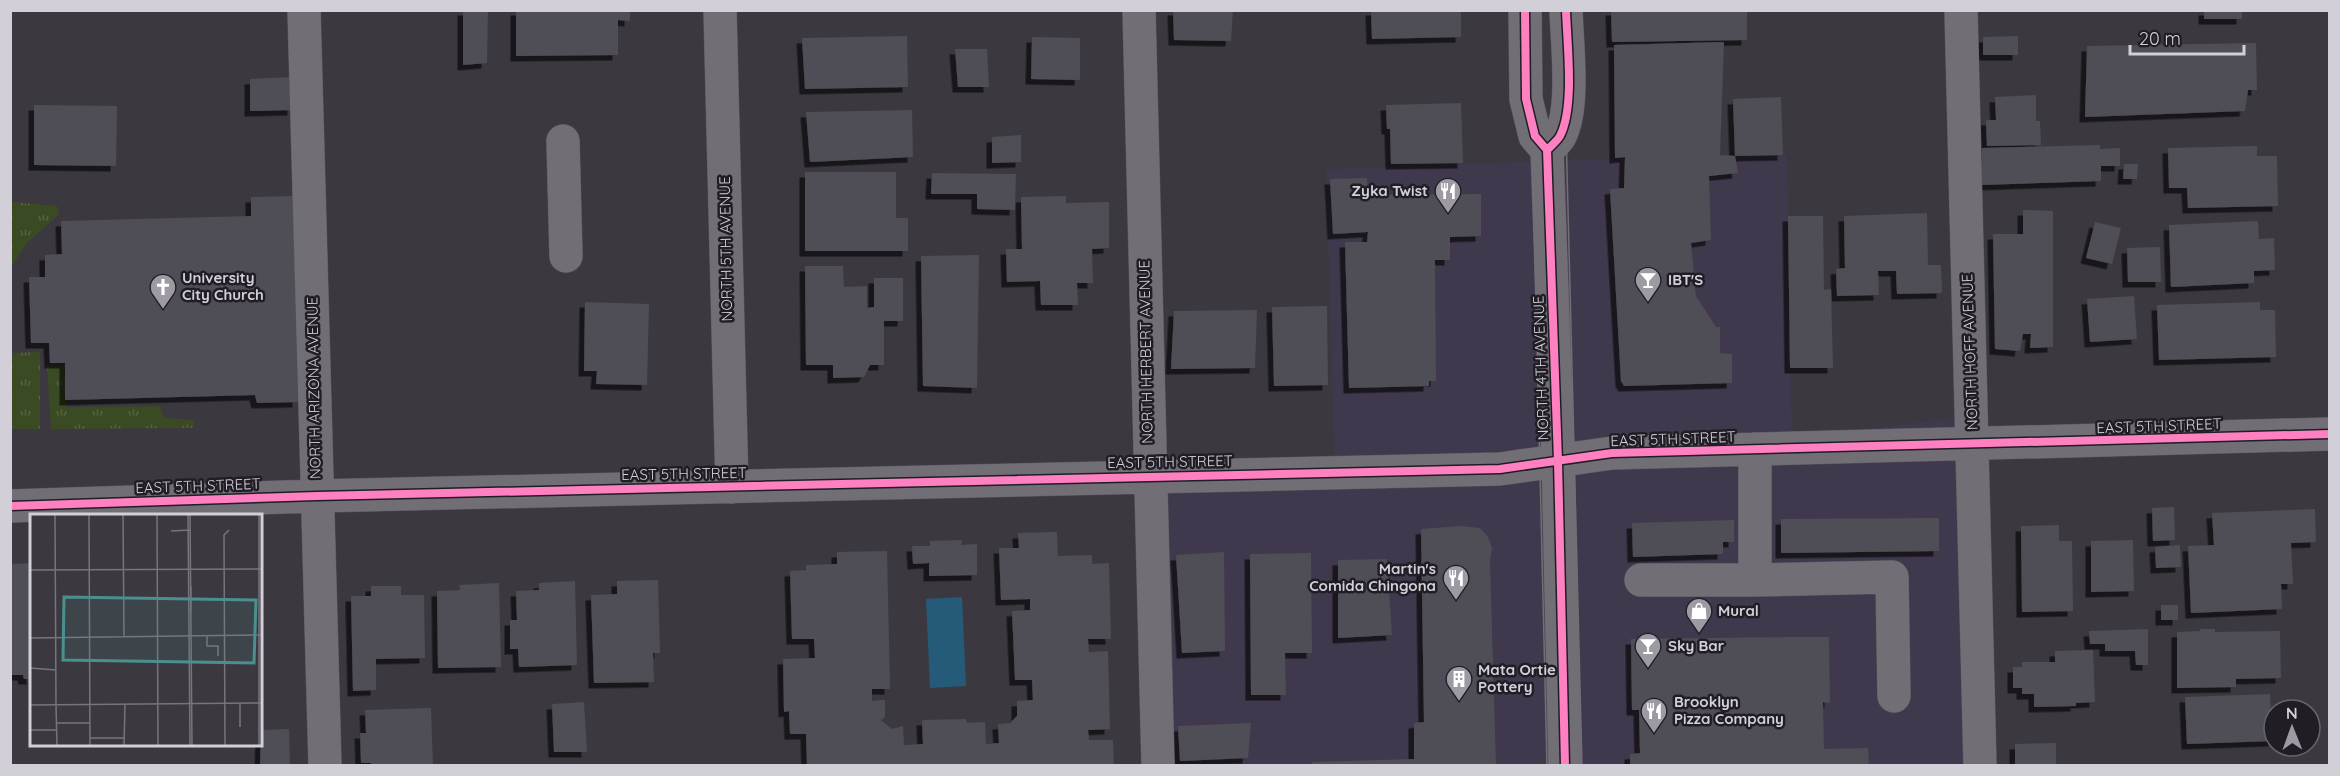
<svg xmlns="http://www.w3.org/2000/svg" width="2340" height="776" viewBox="0 0 2340 776" font-family="Quicksand,sans-serif">
<style>
.built{fill:#40384c}
.grass{fill:url(#grass-tufts)}
.water{fill:#255b78}
.building{fill:#504d54;filter:url(#shadow)}
.lines{fill:none;stroke-linecap:round;stroke-linejoin:round}
.minor-casing{stroke:#59565d;stroke-width:34}
.minor{stroke:#716e75;stroke-width:33}
.tram{stroke:#726f76;stroke-width:1.5}
.cycleway-casing{stroke:#201d25;stroke-width:11}
.cycleway{stroke:#ff80c0;stroke-width:8}
.labels{text-anchor:middle;stroke-width:5;stroke-linejoin:round;paint-order:stroke}
.poi-label{font-size:15px;font-weight:bold;fill:#d3cfd9;stroke:#201d25;text-anchor:start}
.street-label{font-size:15px;fill:#d3cfd9;stroke:#201d25}
.inset-road{fill:none;stroke:#78747d;stroke-width:1.5}
.view{fill:#4a918e;fill-opacity:0.15;stroke:#4a918e;stroke-width:3}
.inset-edge{fill:none;stroke:#d3cfd9;stroke-width:3}
</style>
<defs>
<pattern id="grass-tufts" width="24" height="20" patternUnits="userSpaceOnUse" patternTransform="scale(1.5)"><rect width="24" height="20" fill="#3a4a23"/><path d="M3 7l-1-3M5 7V3M7 7l1-3M15 17l-1-3M17 17v-4M19 17l1-3" fill="none" stroke="#566342"/></pattern>
<filter id="shadow"><feDropShadow dx="-5.5" dy="5.5" stdDeviation="0" flood-color="#0009"/></filter>
</defs>
<rect width="100%" height="100%" fill="#3b3840"/>
<!-- built -->
<path class="built" d="M1720 155H1787L1792 438 1972 416 1980 765H1158L1149 476 1335 472 1326 169Z"/>
<!-- grass -->
<path class="grass" d="M11 202 57 206 59 214 27 243 11 267Z
M40 352V429H11V353Z
M47 366H65L67 407 160 406 164 418 194 420 193 428 51 429Z"/>
<!-- water -->
<path class="water" d="M962 597 966 686 930 688 926 599Z"/>
<!-- building -->
<path class="building" d="M463 10H488L487 63 463 65Z
M516 10H630V21L618 20V55L516 56Z
M1173 10H1233L1231 41 1174 40Z
M1371 10H1461V37L1372 39Z
M1611 10H1747V40L1612 42Z
M2204 10H2242V19H2204Z
M907 36 908 87 805 89 802 38Z
M2018 36V55H1983V37Z
M1032 37 1080 38V80L1031 79Z
M1724 42 1720 155 1735 156 1738 173 1709 176 1711 240 1691 243 1696 296 1716 327H1720V353L1732 354V383L1624 386 1621 381 1610 189 1624 188 1625 157 1615 158 1614 45Z
M2256 43 2257 90H2248L2245 111 2085 117 2087 46Z
M955 49H987L989 87H958Z
M292 77 293 110 250 111V79Z
M2036 95V121H2040L2041 145 1987 146 1986 120H1996L1995 97Z
M1781 97 1783 155 1735 156 1733 99Z
M1461 103 1463 163 1391 164 1390 129H1387L1386 105Z
M34 105 117 106 116 166 34 165Z
M912 110 913 157 810 162 806 112Z
M1021 135V162L992 163V137Z
M2100 145V149L2120 148V166H2101V181L1982 185V148Z
M2257 146V156H2277L2278 206 2188 208 2187 188H2169L2168 148Z
M2124 164H2138L2137 179H2123Z
M805 172H896V218H908V251H805Z
M932 173 1016 174 1015 210 977 209V194H931Z
M1367 178 1368 195 1481 194V236L1450 237V260H1435L1436 381H1429V386L1349 388 1345 242H1367L1368 232 1333 234 1330 179Z
M293 196 298 402 257 403 255 395 65 400V363H50L49 343H31L29 277H45V255L62 254 61 221 251 216V197Z
M1066 196V203L1109 202V248L1092 249 1093 283H1077L1078 305H1041L1040 281 1007 282 1006 249H1022L1021 197Z
M2023 210 2053 211V347L2030 348 2031 334H2023L2020 351 1995 349 1993 234H2023Z
M1927 213 1928 265H1941L1942 293 1897 294 1896 271H1878L1879 295 1837 296 1836 269 1845 268 1844 216Z
M1788 216H1823L1824 290 1831 289 1833 368H1790Z
M2258 221 2259 239 2274 238 2275 270 2254 271V283L2171 287 2169 225Z
M2095 222 2121 228 2112 264 2086 258Z
M2160 247 2161 282H2128L2127 248Z
M979 255 977 388 923 386 921 256Z
M805 266H843L844 287 867 286V308L874 307V278H903V321H884V365H870L864 377 833 378V365H806Z
M2134 296 2137 339 2090 342 2087 299Z
M585 302 649 304 647 385 596 384 597 371H584Z
M2260 302V310H2275L2276 357 2159 360 2157 305Z
M1327 306 1328 385 1274 386 1272 307Z
M1257 310 1255 368 1171 369 1174 311Z
M2174 507 2175 540 2153 541 2152 508Z
M2315 509 2316 542 2291 543 2293 584H2281L2282 609 2191 613 2188 546 2214 545 2212 513Z
M1939 518V551L1781 553V519Z
M1734 520V542H1723V554L1633 557 1632 523Z
M2059 525V541H2072L2073 611 2022 612 2021 526Z
M1461 526 1480 528 1488 537 1492 548 1490 562 1496 766H1312V762L1414 759V723L1424 722 1421 529Z
M1057 532 1058 556 1092 555V564L1109 563 1111 639H1088L1089 652 1108 651 1110 729 1088 730 1089 740H1113L1114 766H807L806 734H790L789 711 784 712 783 659 815 658 814 639H792L790 571 806 570V565L837 564V552L887 551 890 689H872V701L885 700V717L881 720 892 729 903 726 904 745 923 744 922 720 966 719 967 723 985 722 986 744 999 743 998 724 1010 723 1017 716V701L1033 700 1032 680H1015L1012 611 1030 610V599L1001 600 999 548H1019L1018 533Z
M962 540 961 545 977 544V575L929 576V563L913 564 912 546H930V541Z
M2133 540 2134 591 2091 592V541Z
M2180 545 2181 567 2156 568 2155 547Z
M1224 552 1225 651 1182 653 1176 555Z
M1311 553 1312 653H1285L1286 695H1251L1250 554Z
M1387 559 1392 635 1338 638V560Z
M32 563V679H24L23 675H10V564Z
M658 580 660 653H653L654 682 594 683 591 595 617 594V581Z
M575 581 577 665 519 667 518 649H510V620H517L516 591 539 590V583Z
M499 583 501 667 438 668 437 591 460 590 459 585Z
M371 586H401V595H424L425 658 376 659V690L353 691 351 596H371Z
M2161 605H2178V620H2161Z
M2148 629V665H2136L2135 651H2105V644H2090L2089 631Z
M2200 629H2215V632L2280 631 2281 678 2236 679V687L2177 688V632L2200 631Z
M1790 637H1829L1830 703 1823 702 1824 749 1868 748 1869 766H1630V754L1640 753 1639 710H1632L1631 639Z
M2093 650 2095 702 2076 703V706L2034 707V694H2022V688H2013V667H2022V662H2055V651Z
M2270 694 2271 715H2274V741L2187 744 2185 697Z
M584 702 587 752H554L552 704Z
M431 708 433 766H371V763H361L360 733H366L365 710Z
M1251 723 1248 758 1180 761 1178 726Z
M289 729 290 766H260L261 730Z
M2056 743V766H2015V744Z"/>
<g class="lines">
<!-- minor casing -->
<g class="minor-casing">
<path id="minor" d="M304 10 325 766
M720 10 732 487
M1139 10 1158 766
M1525 10 1526 99 1535 136 1547 150 1558 461 1565 766
M1961 10 1980 766
M563 141 566 256
M1547 150C1551 146 1557 141 1560 136 1575 107 1567 44 1566 10
M1755 449V580L1892 577 1894 696
M10 506 317 496 1500 469 1612 453 2330 434
M1641 580H1755"/>
</g>
<!-- minor -->
<use href="#minor" class="minor"/>
<!-- tram -->
<path class="tram" d="M1529 10 1547 766
M1563 10 1582 766"/>
<!-- cycleway casing -->
<g class="cycleway-casing">
<path id="cycleway" d="M1525 10 1526 99 1535 136 1547 150 1558 461 1565 766
M1547 150C1551 146 1557 141 1560 136 1575 107 1567 44 1566 10
M10 506 317 496 1500 469 1612 453 2330 434"/>
</g>
<!-- cycleway -->
<use href="#cycleway" class="cycleway"/>
</g>
<!-- icons -->
<defs>
<g id="restaurant-pin" transform="scale(1.35)"><path d="M0 17L-7.5 6A9.5 9.5 0 1 1 7.5 6Z" fill="#9e9aa3" stroke="#201d25"/><path d="M-5-6h1v4h1v-4h1v4h1v-4h1v5L-1.5 .5V6h-2V.5L-5-1ZM5-6V6H3V1.5H1.5Q1.5-4 5-6Z" fill="#fff"/></g>
<g id="bar-pin" transform="scale(1.35)"><path d="M0 17L-7.5 6A9.5 9.5 0 1 1 7.5 6Z" fill="#9e9aa3" stroke="#201d25"/><path d="M-6-5H6L.8 .8V4.5H3.5V6h-7V4.5H-.8V.8Z" fill="#fff"/></g>
<g id="church-pin" transform="scale(1.35)"><path d="M0 17L-7.5 6A9.5 9.5 0 1 1 7.5 6Z" fill="#9e9aa3" stroke="#201d25"/><path d="M-1.2-6h2.4v3.5h3.3v2.4h-3.3V6h-2.4V-.1h-3.3v-2.4h3.3Z" fill="#fff"/></g>
<g id="shop-pin" transform="scale(1.35)"><path d="M0 17L-7.5 6A9.5 9.5 0 1 1 7.5 6Z" fill="#9e9aa3" stroke="#201d25"/><path d="M-5-2.5h2.3a2.7 3.5 0 0 1 5.4 0H5L5.5 6h-11ZM-1.5-2.5h3a1.5 2.3 0 0 0-3 0Z" fill="#fff"/></g>
<g id="building-pin" transform="scale(1.35)"><path d="M0 17L-7.5 6A9.5 9.5 0 1 1 7.5 6Z" fill="#9e9aa3" stroke="#201d25"/><path d="M-4-6H4V6H1V3H-1V6H-4ZM-2.5-4.3h1.7v1.8h-1.7ZM.8-4.3h1.7v1.8H.8ZM-2.5-1h1.7V.8h-1.7ZM.8-1h1.7V.8H.8Z" fill="#fff"/></g>
</defs>
<g fill-rule="evenodd">
<use href="#restaurant-pin" x="1448" y="191"/>
<use href="#bar-pin" x="1648" y="280"/>
<use href="#church-pin" x="163" y="287"/>
<use href="#restaurant-pin" x="1456" y="578"/>
<use href="#shop-pin" x="1699" y="611"/>
<use href="#bar-pin" x="1648" y="646"/>
<use href="#building-pin" x="1459" y="679"/>
<use href="#restaurant-pin" x="1654" y="711"/>
</g>
<g class="labels">
<!-- poi labels -->
<g class="poi-label">
<text x="1428" y="196" text-anchor="end">Zyka Twist</text>
<text x="182" y="283">University<tspan x="182" dy="17">City Church</tspan></text>
<text x="1668" y="285">IBT'S</text>
<text x="1436" y="574" text-anchor="end">Martin's<tspan x="1436" dy="17">Comida Chingona</tspan></text>
<text x="1718" y="616">Mural</text>
<text x="1668" y="651">Sky Bar</text>
<text x="1478" y="675">Mata Ortie<tspan x="1478" dy="17">Pottery</tspan></text>
<text x="1674" y="707">Brooklyn<tspan x="1674" dy="17">Pizza Company</tspan></text>
</g>
<!-- street labels -->
<g class="street-label">
<text transform="translate(726 249) rotate(-91)" y="5">NORTH 5TH AVENUE</text>
<text transform="translate(1146 352) rotate(-91)" y="5">NORTH HERBERT AVENUE</text>
<text transform="translate(1970 352) rotate(-92)" y="5">NORTH HOFF AVENUE</text>
<text transform="translate(1541 368) rotate(-92)" y="5">NORTH 4TH AVENUE</text>
<text transform="translate(314 388) rotate(-91)" y="5">NORTH ARIZONA AVENUE</text>
<text transform="translate(2159 426) rotate(-2)" y="5">EAST 5TH STREET</text>
<text transform="translate(1673 439) rotate(-2)" y="5">EAST 5TH STREET</text>
<text transform="translate(1170 462) rotate(-1)" y="5">EAST 5TH STREET</text>
<text transform="translate(684 474) rotate(-1)" y="5">EAST 5TH STREET</text>
<text transform="translate(198 486) rotate(-2)" y="5">EAST 5TH STREET</text>
</g>
</g>
<!-- overview -->
<g transform="translate(30 514)">
<rect width="232" height="232" fill="#3b3840"/>
<path class="inset-road" d="M25 0 26 191M59 0 60 232M93 0 94 123M127 0 128 232M158 0 160 232M160 0 162 232M141 17 160 16M0 56 233 55M161 97V72M177 122V132H188V142M0 124 233 121M0 154 26 156M210 189V213M0 191 233 189M26 191 27 232M26 209H60M0 216H26M60 224H94M94 232 95 190M195 232 194 21 199 16M229 232V0"/>
<path class="view" d="M34 83 226 86 224 149 33 146Z"/>
<rect width="232" height="232" class="inset-edge"/>
</g>
<!-- border -->
<rect width="2340" height="776" fill="none" stroke="#d3cfd9" stroke-width="24"/>
<!-- north arrow -->
<g transform="translate(2292 728) rotate(359)"><circle r="28" fill="#201d25" stroke="#68646d" stroke-width="1.5"/>
<path d="M0-4.5L10 22L0 15L-10 22Z" fill="#9e9aa3"/>
<text y="-9" font-size="16" font-weight="bold" text-anchor="middle" fill="#d3cfd9">N</text>
</g>
<!-- scale -->
<path d="M2130 45v9h114v-9" fill="none" stroke="#d3cfd9" stroke-width="3"/>
<text x="2139" y="45" font-size="18" fill="#d3cfd9" stroke="#201d25" stroke-width="4.5" paint-order="stroke">20 m</text>
</svg>
